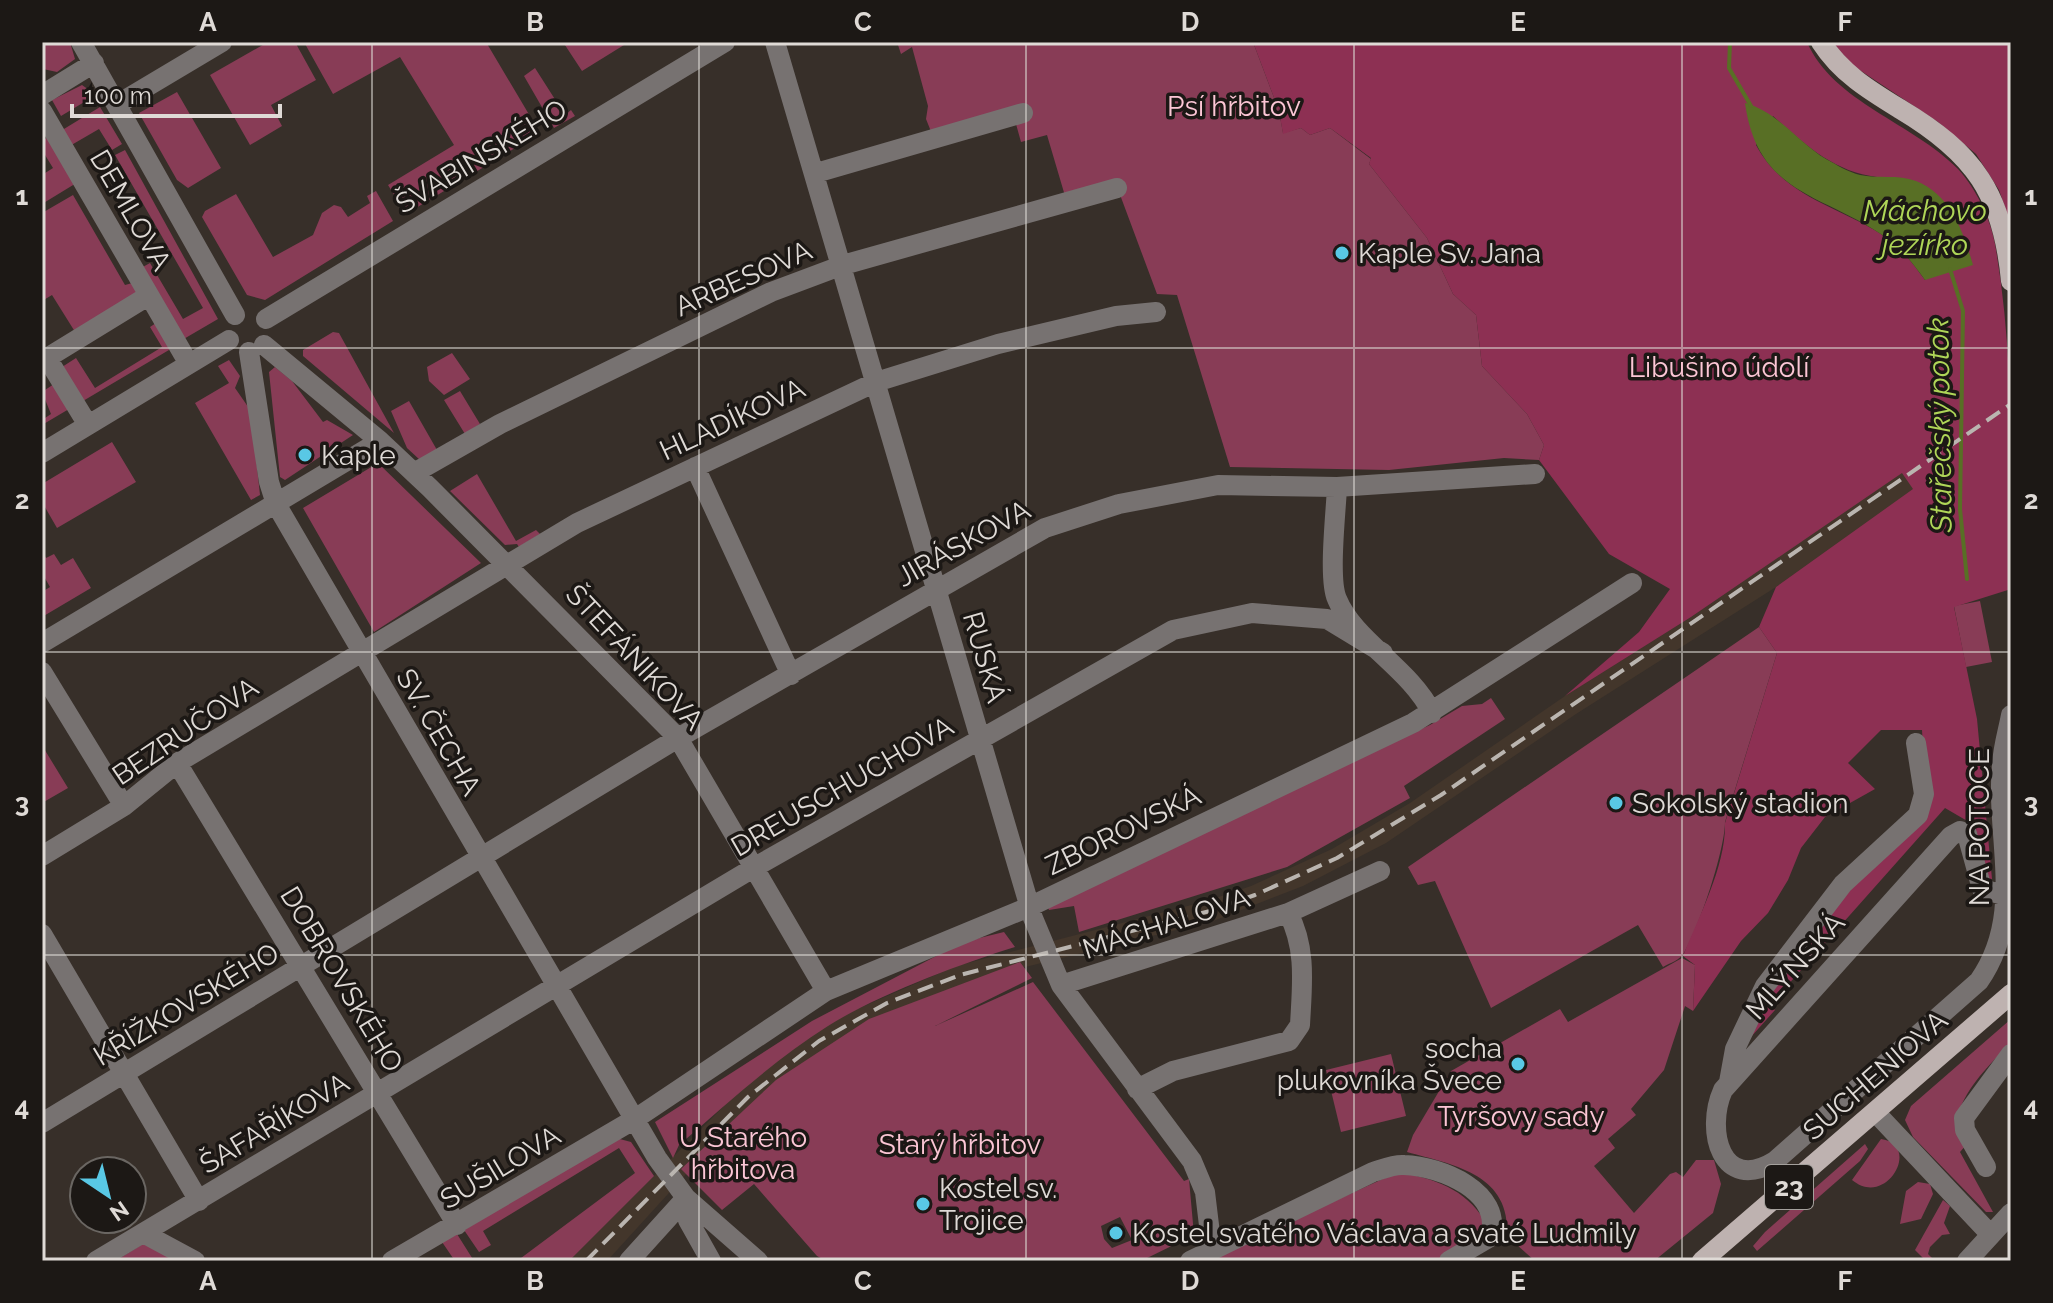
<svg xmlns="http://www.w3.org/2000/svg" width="2053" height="1303" viewBox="0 0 2053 1303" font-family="Raleway,sans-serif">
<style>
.built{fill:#43362b}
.green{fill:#883c56;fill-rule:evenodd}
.forest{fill:#8d3053;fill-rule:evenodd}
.water{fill:#586f25}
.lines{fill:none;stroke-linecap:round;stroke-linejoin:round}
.stream{stroke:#586f25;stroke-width:4}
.minor{stroke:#777271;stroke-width:20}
.major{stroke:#beb2b0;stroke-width:20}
.rail{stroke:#bab5b0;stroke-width:4;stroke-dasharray:16 8;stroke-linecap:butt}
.grid{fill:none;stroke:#dfdad6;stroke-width:2;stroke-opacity:0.55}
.poi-dot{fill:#59c8e5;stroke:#1c1815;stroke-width:3}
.labels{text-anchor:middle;stroke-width:7;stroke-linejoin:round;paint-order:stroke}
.shield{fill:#1c1815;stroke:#a4a09c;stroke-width:2}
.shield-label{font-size:26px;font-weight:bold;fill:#dfdad6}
.park-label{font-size:28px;fill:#fcc6d5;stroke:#1c1815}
.street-label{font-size:28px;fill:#dfdad6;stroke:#1c1815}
.poi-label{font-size:28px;fill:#dfdad6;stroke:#1c1815;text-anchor:start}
.water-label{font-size:30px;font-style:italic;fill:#afd658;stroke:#1c1815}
.neatline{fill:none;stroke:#dfdad6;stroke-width:3}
.grid-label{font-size:26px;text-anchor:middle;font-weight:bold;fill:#dfdad6}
</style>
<rect width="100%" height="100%" fill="#372f29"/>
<!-- built -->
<path class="built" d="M2011 396V421L1776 587 1576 714 1386 843 1303 886 1213 921 997 974 718 1139 607 1261H569L741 1089 813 1033 848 1013 956 966 1207 901 1251 886 1332 849 1410 803 1565 696 1691 617Z"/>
<!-- green -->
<path class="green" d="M42 42H70L75 59 57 72 43 69Z
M268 42H295L316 80 271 105 282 126 250 145 210 75Z
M304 42H486L540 133 406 214 388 185 454 145 400 57 333 94Z
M563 42H622L624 45 582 71Z
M897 42H1253L1279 111 1283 133 1301 128 1310 135 1330 128 1371 159 1369 164 1427 238 1453 294 1476 315 1482 366 1527 414 1544 445 1539 460 1504 458 1389 470 1230 467 1177 295 1157 294 1119 192 1068 206 1047 135 1021 142 1016 124 936 144 926 119 928 106 912 47 901 54Z
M535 68 565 115 571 110 575 116 554 128 524 76Z
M82 85 96 95 61 116 52 100Z
M177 92 221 168 188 188 177 180 139 113Z
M100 107 122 144 112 150 99 129 68 147 59 132Z
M51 135 78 182 42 204V175L53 168 42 150V141Z
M125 150 218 319 182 340 141 268 150 263 183 319 203 308 115 155Z
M376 191 393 221 265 300 247 295 202 217 205 211 236 194 273 257 313 235 322 213 334 205 341 207 348 217 370 203 367 196Z
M73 195 125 285 136 282 138 293 77 335 52 295 42 301V213Z
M159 321 174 347 83 401 62 367 76 358 95 388 162 347 150 327Z
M333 332 339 333 394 433 303 356V350Z
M452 353 470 379 444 395 429 381 427 367Z
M229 360 240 376 235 388 251 411 260 495 251 500 195 403 229 383 218 366Z
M275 367 292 381 323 422 327 420 353 435 285 480 280 477 269 372Z
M54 384 69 409 42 425V420L51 414 42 392Z
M460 391 480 424 465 434 444 400Z
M409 401 437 450 420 460 407 448 391 411Z
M112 442 136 482 57 528 42 502V484Z
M378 463 481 563 374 632 303 508Z
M477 474 516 541 536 530 540 534 519 547 517 544 505 545 450 491Z
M42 551 46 558 54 554 61 565 73 558 91 588 42 617V592L50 587 42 573Z
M1980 601 1992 662 1966 667 1954 606Z
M1759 627 1777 653 1725 822C1725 850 1699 928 1684 953 1680 960 1670 963 1663 967L1638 925 1491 1008 1435 881 1418 885 1408 867Z
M1491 698 1505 719 1404 786 1410 798 1287 867 1079 932 1074 906 1049 910 1046 903 1430 725 1462 706 1482 704Z
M43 747 68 788 42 803V748Z
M1004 932 1015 947C960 964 877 995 828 1026 774 1060 727 1104 679 1145L673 1158 655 1122 812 1021 963 942Z
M1682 958 1695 965 1693 1011 1685 1006 1664 1070 1631 1109 1636 1115 1608 1139 1615 1148 1594 1166 1634 1213 1670 1174 1676 1172 1683 1177 1696 1160H1714L1721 1184 1713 1213 1654 1261H1535L1507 1236C1511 1174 1454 1165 1407 1152L1413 1135 1451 1071 1560 1009 1568 1022Z
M1020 962 1032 978 935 1026 1033 982 1184 1181 1189 1179 1194 1235 1141 1261H826L817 1256 754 1184 722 1210 681 1169 776 1080 869 1019ZM1120 1217 1132 1240 1112 1248 1104 1239 1101 1226Z
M2011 1019V1048L2007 1047C1985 1069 1964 1090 1956 1121L1967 1144 1960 1152 1993 1212H1986L1913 1137 1905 1120 1911 1106Z
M1391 1054 1406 1116 1341 1132 1326 1070Z
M616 1138 631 1142 654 1176 569 1261H517L635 1173 619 1148 483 1231 491 1245 479 1252 464 1230Z
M1881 1139C1922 1144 1887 1209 1852 1180Z
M1865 1144 1868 1149 1860 1161 1757 1251 1753 1246 1765 1232Z
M1398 1172C1435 1179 1464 1188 1485 1221L1482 1234 1470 1245 1434 1261H1213L1234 1247Z
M1918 1182 1930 1184 1933 1194 1921 1219 1900 1224 1906 1191Z
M1943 1200 1950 1206 1944 1223 1950 1234 1942 1235 1930 1247 1928 1254 1933 1259 1926 1261 1915 1250Z
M457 1234 474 1261H455L442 1242Z
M143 1244 183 1261H115Z"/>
<!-- forest -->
<path class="forest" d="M1253 42H1807C1833 102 1913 123 1958 169 1976 189 1990 217 1995 244 2015 357 2011 475 2011 589L1954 607 1977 719 1992 879 1984 878 1969 822 1945 808 1770 1005 1775 1010 1742 1047 1769 990 1926 797 1922 730H1881L1848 763 1875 789 1825 817 1801 848 1788 880 1768 913 1741 941 1693 1011 1695 965 1683 956C1699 916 1726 866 1725 823L1777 653 1759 627 1776 587 1913 489 1902 473 1691 617 1565 696 1639 632 1670 589 1609 554 1539 460 1544 445 1527 414 1482 366 1476 315 1453 294 1427 238 1369 164 1371 158 1330 128 1310 135 1301 128 1283 134 1279 111ZM1773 116C1804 144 1834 172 1877 177L1967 244 1925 280C1914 265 1902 249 1887 238 1841 206 1785 199 1756 145Z
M1831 42H2011V225L1999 190 1976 154 1938 122 1855 67Z"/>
<!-- water -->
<path class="water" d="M1745 103C1778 112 1798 142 1826 159 1837 165 1848 172 1860 175 1878 179 1898 174 1916 181 1951 195 1963 231 1973 265L1925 280C1914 265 1903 250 1888 239 1825 193 1758 197 1745 103Z"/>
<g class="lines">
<!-- stream -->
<path class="stream" d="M1730 42 1729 68 1751 106
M1950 269 1963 311 1960 509 1967 579"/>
<!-- minor -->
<path class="minor" d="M81 42 235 315
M775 42 1033 918 1061 985 1192 1161 1205 1192 1212 1250
M42 95 94 63
M118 104 222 42
M42 111 189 364
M816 173 1023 113
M266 319 725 42
M264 345 380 441 430 488 678 738 826 991
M249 352 269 482 276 504 657 1158 686 1198 758 1261
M47 358 88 425
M42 361 148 296
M42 453 229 340
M695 467 791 675
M414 473 500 424 771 292 843 265 1117 188
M1337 487C1336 512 1328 579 1337 599 1354 641 1410 668 1432 713
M42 643 380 441
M42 672 124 806
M177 763 457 1225
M42 856 124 806 177 763 577 523 876 382 998 344 1116 316 1156 312
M2007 896 1982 889 1967 834 1960 831 1951 836 1723 1090C1705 1130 1721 1194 1775 1161L1979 981C2026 914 1995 839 2002 764 2003 747 2008 731 2011 715
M42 934 199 1201
M1061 985 1288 913 1380 871
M1729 1082 1735 1049 1765 986 1843 884 1918 815 1924 794 1916 743
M1137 1089 1173 1071 1289 1041 1300 1025C1302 986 1307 948 1288 913
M1876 1113 1991 1235
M42 1123 678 738 1045 528 1119 504 1218 485 1337 487 1535 474
M1986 1167 1965 1130 1964 1118 2011 1054
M686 1198 688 1220 711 1261
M143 1233 195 1261
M96 1261 755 867 1173 630 1252 613 1327 619 1383 653
M392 1261 635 1119 826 991 1029 907 1413 723 1632 583
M629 1261 686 1198
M1190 1261 1373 1172C1383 1169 1394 1164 1404 1165 1441 1166 1504 1192 1490 1237L1449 1261
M1967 1261 2011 1213"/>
<!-- major -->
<path class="major" d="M1821 42C1841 73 1869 90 1900 109 1974 153 2003 194 2011 281
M1702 1261 2011 994"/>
<!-- rail -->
<path class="rail" d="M586 1261 748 1097 819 1041 887 1003 960 975 1210 911 1255 895 1337 858 1441 795 2011 404"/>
</g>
<!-- grid -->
<path class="grid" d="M372 42V1261M699 42V1261M1026 42V1261M1354 42V1261M1682 42V1261M42 348H2011M42 652H2011M42 955H2011"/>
<!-- markers -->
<g class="poi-dot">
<circle cx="1342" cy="253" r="8"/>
<circle cx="305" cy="455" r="8"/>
<circle cx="1616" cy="803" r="8"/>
<circle cx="1518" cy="1064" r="8"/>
<circle cx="923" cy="1204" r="8"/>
<circle cx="1116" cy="1233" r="8"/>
</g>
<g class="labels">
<!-- shield labels -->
<rect class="shield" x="1765" y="1165" width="48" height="44" rx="6"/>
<g class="shield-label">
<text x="1789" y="1196">23</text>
</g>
<!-- park labels -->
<g class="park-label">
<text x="1234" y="116">Psí hřbitov</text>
<text x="1719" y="377">Libušino údolí</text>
<text x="1521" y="1126">Tyršovy sady</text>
<text x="743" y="1147">U Starého<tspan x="743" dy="32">hřbitova</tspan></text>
<text x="960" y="1154">Starý hřbitov</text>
</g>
<!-- street labels -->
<g class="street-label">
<text transform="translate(481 156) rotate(-31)" y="10">ŠVABINSKÉHO</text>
<text transform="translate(131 210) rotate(60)" y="10">DEMLOVA</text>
<text transform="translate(743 278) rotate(-24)" y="10">ARBESOVA</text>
<text transform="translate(732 419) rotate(-25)" y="10">HLADÍKOVA</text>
<text transform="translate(963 543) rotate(-29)" y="10">JIRÁSKOVA</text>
<text transform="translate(635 657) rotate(47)" y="10">ŠTEFÁNIKOVA</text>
<text transform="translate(985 657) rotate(74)" y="10">RUSKÁ</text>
<text transform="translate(185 731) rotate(-34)" y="10">BEZRUČOVA</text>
<text transform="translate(439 732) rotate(60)" y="10">SV. ČECHA</text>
<text transform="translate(842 786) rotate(-30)" y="10">DREUSCHUCHOVA</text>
<text transform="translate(1979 827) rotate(-90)" y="10">NA POTOCE</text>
<text transform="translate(1123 830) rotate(-26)" y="10">ZBOROVSKÁ</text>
<text transform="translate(1166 923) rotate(-18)" y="10">MÁCHALOVA</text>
<text transform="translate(1795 966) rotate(-48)" y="10">MLÝNSKÁ</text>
<text transform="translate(342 979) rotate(59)" y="10">DOBROVSKÉHO</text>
<text transform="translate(186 1004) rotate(-31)" y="10">KŘÍŽKOVSKÉHO</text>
<text transform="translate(1875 1075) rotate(-41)" y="10">SUCHENIOVA</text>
<text transform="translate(274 1123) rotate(-31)" y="10">ŠAFAŘÍKOVA</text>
<text transform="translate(500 1167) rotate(-31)" y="10">SUŠILOVA</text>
</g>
<!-- poi labels -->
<g class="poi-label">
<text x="1358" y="263">Kaple Sv. Jana</text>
<text x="321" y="465">Kaple</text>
<text x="1632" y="813">Sokolský stadion</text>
<text x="1502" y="1058" text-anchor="end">socha<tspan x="1502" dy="32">plukovníka Švece</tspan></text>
<text x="939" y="1198">Kostel sv.<tspan x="939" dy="32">Trojice</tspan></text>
<text x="1132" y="1243">Kostel svatého Václava a svaté Ludmily</text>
</g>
<!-- water labels -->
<g class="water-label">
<text x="1925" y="221">Máchovo<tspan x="1925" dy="34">jezírko</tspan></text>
<text transform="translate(1940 425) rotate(-91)" y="10">Stařečský potok</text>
</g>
</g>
<!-- border -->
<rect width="2053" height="1303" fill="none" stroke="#1c1815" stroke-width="88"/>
<!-- north arrow -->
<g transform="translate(108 1195) rotate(145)"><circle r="38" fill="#1c1815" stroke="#6a6662" stroke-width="2"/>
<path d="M0-6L14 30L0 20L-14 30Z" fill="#59c8e5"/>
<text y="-12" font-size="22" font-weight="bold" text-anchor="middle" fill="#dfdad6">N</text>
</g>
<!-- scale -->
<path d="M72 104v12h208v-12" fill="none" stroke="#dfdad6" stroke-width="4"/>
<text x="84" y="104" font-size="24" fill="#dfdad6" stroke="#1c1815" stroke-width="6" paint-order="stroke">100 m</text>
<rect x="44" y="44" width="1965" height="1215" class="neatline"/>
<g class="grid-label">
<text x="208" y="31">A</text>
<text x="535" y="31">B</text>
<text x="863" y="31">C</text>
<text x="1190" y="31">D</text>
<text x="1518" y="31">E</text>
<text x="1845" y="31">F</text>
<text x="22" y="205">1</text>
<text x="2031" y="205">1</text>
<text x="22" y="509">2</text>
<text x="2031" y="509">2</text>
<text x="22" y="812">3</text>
<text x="2031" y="812">3</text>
<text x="22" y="1116">4</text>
<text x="2031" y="1116">4</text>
<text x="208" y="1290">A</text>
<text x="535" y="1290">B</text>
<text x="863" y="1290">C</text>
<text x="1190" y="1290">D</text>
<text x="1518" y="1290">E</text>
<text x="1845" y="1290">F</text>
</g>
</svg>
